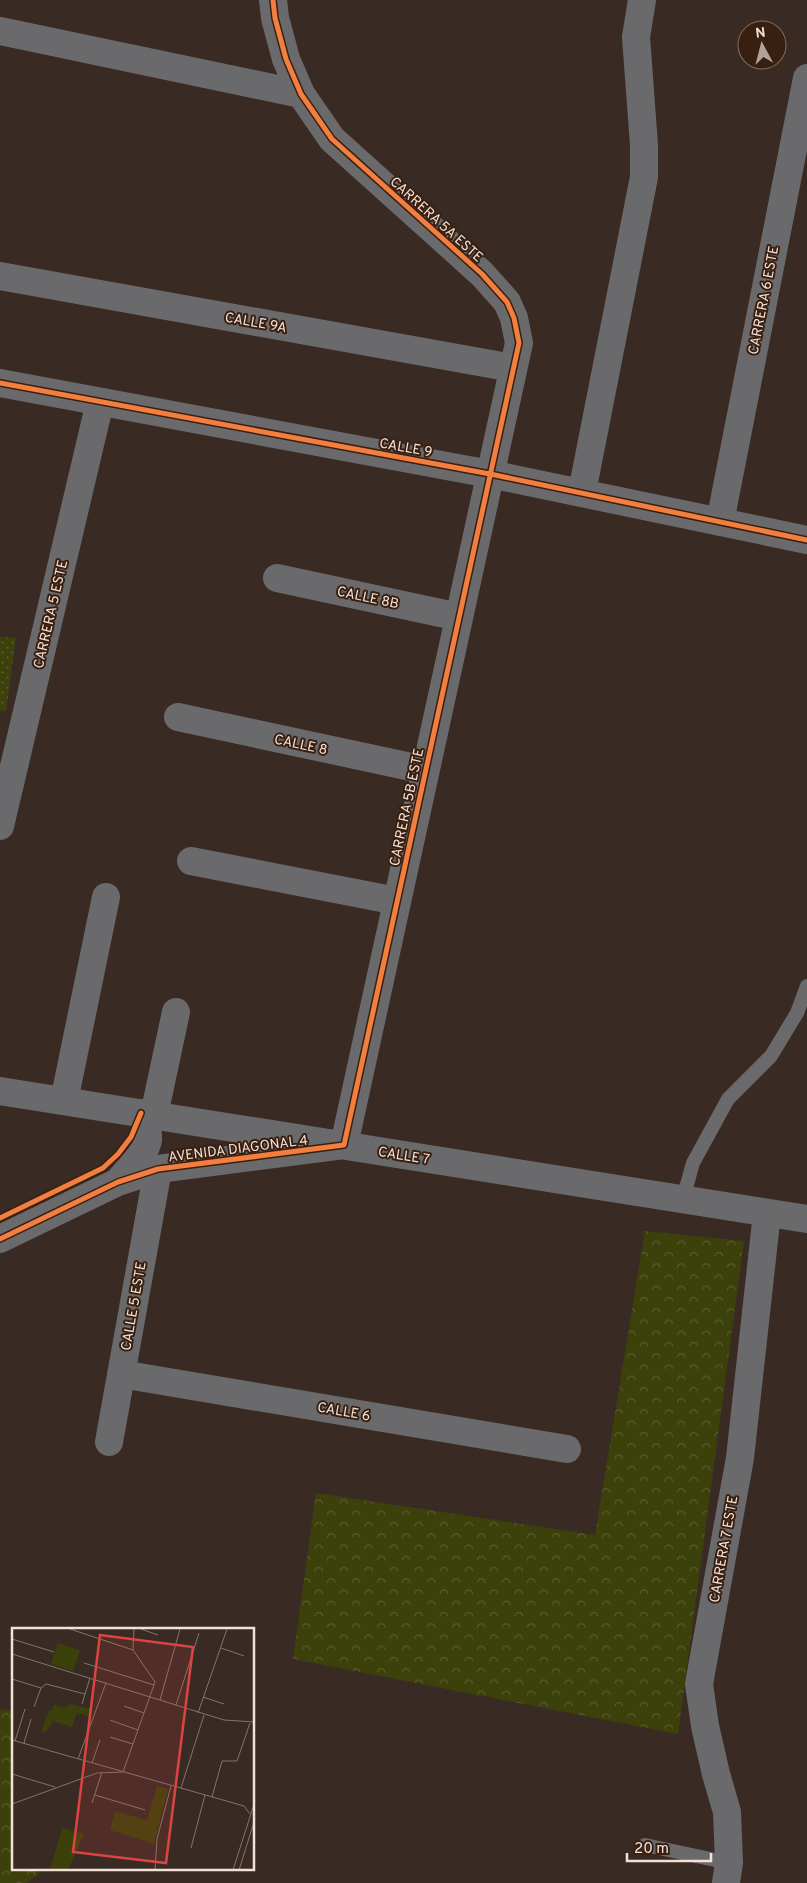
<svg xmlns="http://www.w3.org/2000/svg" width="807" height="1883" viewBox="0 0 807 1883" font-family="Overpass,sans-serif">
<style>
.grass{fill:url(#grass-dots)}
.park{fill:url(#park-crowns)}
.lines{fill:none;stroke-linecap:round;stroke-linejoin:round}
.service{stroke:#6a6a6d;stroke-width:14}
.minor{stroke:#6a6a6d;stroke-width:28}
.cycleway-casing{stroke:#391f0f;stroke-width:8}
.cycleway{stroke:#f27e40;stroke-width:5}
.labels{text-anchor:middle;stroke-width:4;stroke-linejoin:round;paint-order:stroke}
.street-label{font-size:14px;fill:#f3e1d7;stroke:#391f0f}
.inset-road{fill:none;stroke:#83746b;stroke-width:1}
.view{fill:#da4442;fill-opacity:0.15;stroke:#da4442;stroke-width:2.5}
.inset-edge{fill:none;stroke:#f3e1d7;stroke-width:2.5}
</style>
<defs>
<pattern id="grass-dots" width="8" height="8" patternUnits="userSpaceOnUse" patternTransform="scale(1.25)"><rect width="8" height="8" fill="#3c400b"/><path d="M2 2h.1M6 6h.1" fill="none" stroke="#595b2e" stroke-width="1.8" stroke-linecap="round"/></pattern>
<pattern id="park-crowns" width="20" height="18" patternUnits="userSpaceOnUse" patternTransform="scale(1.25)"><rect width="20" height="18" fill="#3c400b"/><path d="M2 6a3 3 0 1 1 6 0M12 15a3 3 0 1 1 6 0" fill="none" stroke="#595b2e"/></pattern>
</defs>
<rect width="100%" height="100%" fill="#392b23"/>
<!-- grass -->
<path class="grass" d="M0 637 16 638 6 711H0Z"/>
<!-- park -->
<path class="park" d="M645 1231 744 1241 678 1734 293 1659 316 1493 595 1535Z
M0 1709 14 1711V1869H40L39 1874 26 1883H0Z"/>
<g class="lines">
<!-- service -->
<path class="service" d="M683 1199 693 1163 728 1099 771 1056 797 1013 807 986
M645 1845 729 1863"/>
<!-- minor -->
<path class="minor" d="M0 31 301 94
M0 276 513 368
M0 383 490 474 807 540
M582 492 644 177V145L636 37 642 0
M720 522 807 78
M277 578 459 617
M178 717 425 770
M0 826 100 402
M191 861 397 901
M0 1091 807 1219
M64 1101 106 897
M154 1115 176 1012
M118 1182C125 1173 147 1152 148 1140 149 1132 144 1121 141 1113
M0 1239 118 1182 158 1169 344 1145 519 343 514 318 507 302 482 274 332 139 301 94 286 59 275 18 273 0
M121 1374 567 1449
M109 1442 158 1169
M726 1883 729 1863 727 1812 716 1774 705 1726 699 1684 740 1458 767 1213"/>
<!-- cycleway casing -->
<g class="cycleway-casing">
<path id="cycleway" d="M0 383 490 474 807 540
M0 1218 103 1168 118 1154 131 1137 141 1113
M0 1239 118 1182 158 1169 344 1145 519 343 514 318 507 302 482 274 332 139 301 94 286 59 275 18 273 0"/>
</g>
<!-- cycleway -->
<use href="#cycleway" class="cycleway"/>
</g>
<g class="labels">
<!-- street labels -->
<g class="street-label">
<text transform="translate(437 219) rotate(42)" y="5">CARRERA 5A ESTE</text>
<text transform="translate(763 300) rotate(-79)" y="5">CARRERA 6 ESTE</text>
<text transform="translate(256 322) rotate(10)" y="5">CALLE 9A</text>
<text transform="translate(406 447) rotate(10)" y="5">CALLE 9</text>
<text transform="translate(368 597) rotate(12)" y="5">CALLE 8B</text>
<text transform="translate(50 614) rotate(-77)" y="5">CARRERA 5 ESTE</text>
<text transform="translate(301 744) rotate(12)" y="5">CALLE 8</text>
<text transform="translate(406 807) rotate(-78)" y="5">CARRERA 5B ESTE</text>
<text transform="translate(238 1148) rotate(-7)" y="5">AVENIDA DIAGONAL 4</text>
<text transform="translate(404 1155) rotate(9)" y="5">CALLE 7</text>
<text transform="translate(133 1306) rotate(-80)" y="5">CALLE 5 ESTE</text>
<text transform="translate(344 1411) rotate(10)" y="5">CALLE 6</text>
<text transform="translate(723 1549) rotate(-80)" y="5">CARRERA 7 ESTE</text>
</g>
</g>
<!-- overview -->
<g transform="translate(12 1628)">
<rect width="242" height="242" fill="#392b23"/>
<path d="M57 76 81 81 79 89 65 85 60 99 41 93 33 105 29 104 37 82H40L42 77 54 80Z" fill="#3c400b"/>
<path d="M46 15 68 22 61 43 39 36ZM145 158 156 161 142 216 98 202 103 183 135 192ZM50 200 72 206 56 242H38Z" fill="#3c400b"/>
<path class="inset-road" d="M58 1 121 22M129 1 146 7M0 11 42 24M209 20 232 28M0 26 212 92 243 94M72 35 142 57M0 51 29 60M191 69 212 76M148 72 168 1M70 76 78 50M164 77 187 5M112 78 132 85M22 79 29 60 34 56 73 66M186 85 215 1M98 92 126 102M98 109 121 116M0 112 232 178 238 186M3 113 13 81M12 115 19 91M66 131 94 55M80 135 88 112M0 146 43 159M169 160 192 87M83 167 133 182M200 169 210 133H225L238 95M80 175 90 144M0 176 85 145 111 144 143 54 121 22 122 1M179 220 193 167M143 242 145 211 159 158M221 242 243 173M227 242 243 191"/>
<path class="view" d="M88 7 181 19 154 235 61 224Z"/>
<rect width="242" height="242" class="inset-edge"/>
</g>
<!-- north arrow -->
<g transform="translate(762 45) rotate(353)"><circle r="24" fill="#391f0f" stroke="#836d5f"/>
<path d="M0-4L9 19L0 12L-9 19Z" fill="#b2a198"/>
<text y="-8" font-size="14" font-weight="bold" text-anchor="middle" fill="#f3e1d7">N</text>
</g>
<!-- scale -->
<path d="M627 1853v8h84v-8" fill="none" stroke="#f3e1d7" stroke-width="2.5"/>
<text x="634" y="1853" font-size="15" fill="#f3e1d7" stroke="#391f0f" stroke-width="4" paint-order="stroke">20 m</text>
</svg>
